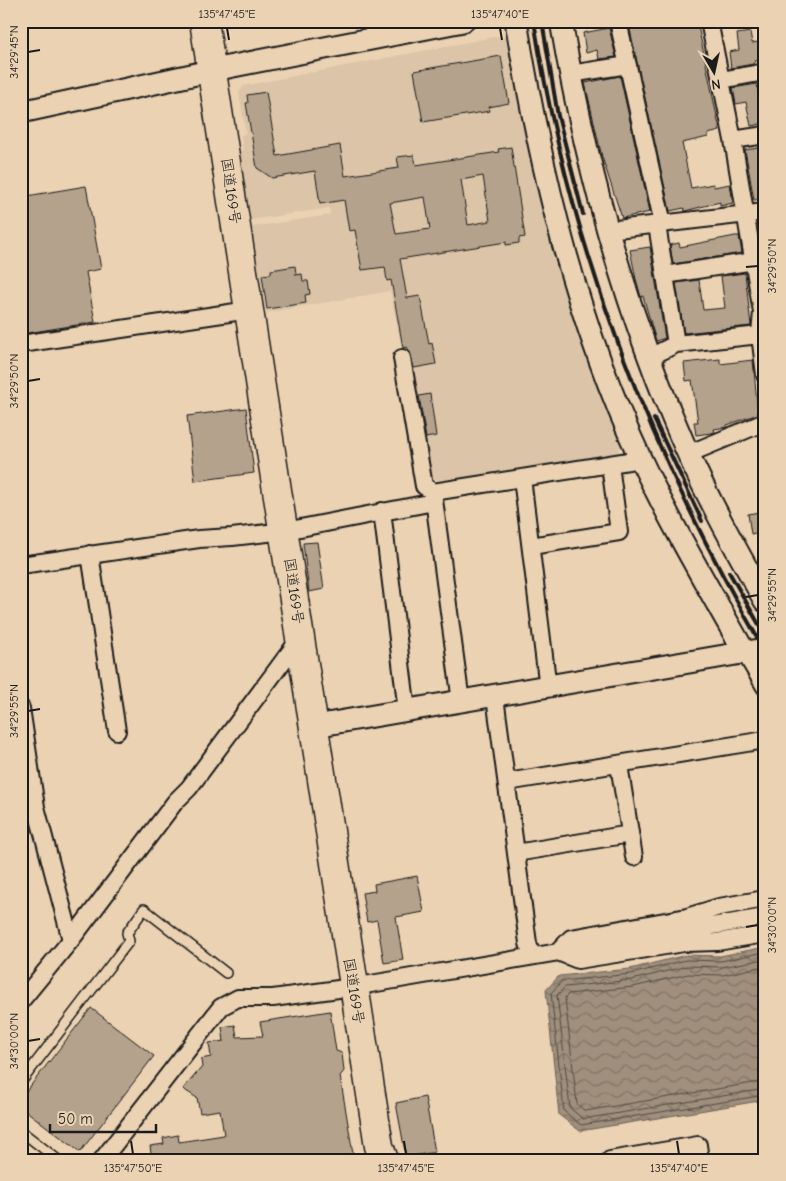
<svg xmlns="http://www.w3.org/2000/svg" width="786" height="1181" viewBox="0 0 786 1181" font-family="'Comic Neue','Klee One',sans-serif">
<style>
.built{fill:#dbc4a7}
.water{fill:url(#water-waves);stroke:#6b6156}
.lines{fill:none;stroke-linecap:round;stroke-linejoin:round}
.shore{stroke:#504a42;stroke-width:1}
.building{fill:#b5a28c;stroke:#1c1c1c;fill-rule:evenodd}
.service-casing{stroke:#1c1c1c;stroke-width:12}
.minor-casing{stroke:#1c1c1c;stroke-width:20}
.tertiary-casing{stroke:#1c1c1c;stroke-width:25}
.trunk-casing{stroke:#1c1c1c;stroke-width:31}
.service{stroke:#ebd2b3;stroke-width:9}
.minor{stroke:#ebd2b3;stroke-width:16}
.tertiary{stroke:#ebd2b3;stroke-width:21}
.trunk{stroke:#ebd2b3;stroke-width:28}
.rail{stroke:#1c1c1c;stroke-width:4}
.ticks{fill:none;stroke:#1c1c1c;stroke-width:2}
.labels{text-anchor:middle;stroke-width:5;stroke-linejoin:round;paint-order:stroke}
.street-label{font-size:15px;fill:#1c1c1c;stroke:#ebd2b3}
.neatline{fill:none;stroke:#1c1c1c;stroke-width:2}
.ticks-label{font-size:12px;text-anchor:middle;fill:#1c1c1c}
</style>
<defs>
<pattern id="water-waves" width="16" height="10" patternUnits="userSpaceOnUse" patternTransform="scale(1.25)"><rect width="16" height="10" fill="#9f8f7c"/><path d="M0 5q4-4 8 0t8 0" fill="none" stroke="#817465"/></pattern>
</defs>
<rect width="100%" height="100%" fill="#ebd2b3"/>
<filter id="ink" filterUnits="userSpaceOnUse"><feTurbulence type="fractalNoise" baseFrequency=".02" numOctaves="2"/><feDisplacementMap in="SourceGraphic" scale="10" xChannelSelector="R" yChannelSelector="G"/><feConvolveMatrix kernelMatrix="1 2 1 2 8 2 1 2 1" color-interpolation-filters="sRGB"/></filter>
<g filter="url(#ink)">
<!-- built -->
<path class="built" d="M499 36 507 39 519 109 553 255 600 396 621 444 616 457 462 481 461 477 437 480 428 474 390 291 265 313 252 227 330 215 329 208 250 220 240 151 243 150 241 135 246 133 239 93 243 86Z"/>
<!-- water -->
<path class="water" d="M765 947V1100L580 1131 559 1115 546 990 559 976 630 969 686 955 720 956Z"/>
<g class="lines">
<!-- shore -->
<path class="shore" d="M765 952 721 961 686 960 631 974 562 981 551 993 564 1111 581 1125 765 1095
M765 959 722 967 687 966 632 980 565 987 557 995 570 1108 583 1119 765 1089
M765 966 723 975 688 974 633 987 568 994 565 998 577 1104 585 1111 765 1081"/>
</g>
<!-- building -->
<path class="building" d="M628 21H697L720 131 708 134V137L682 143 691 188 713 184 714 187 730 184 733 203 720 206V202L685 211 684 208 670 211Z
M609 28 616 57 599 59 597 50 586 53 583 33Z
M750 32 752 43 765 41V59L755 61 753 64 731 68 729 52 739 50 737 34Z
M501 56 509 103 489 107 490 111 423 122 414 71Z
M620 76 650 212 622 218 602 157 585 83Z
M757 84 761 108H765V123L751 126 746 102 736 104 733 88Z
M266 92 277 156 340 145 345 176 399 168 397 157 414 155 416 165 499 152 498 149 511 147 525 237 519 238V243L506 245V242L400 259 407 298 420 296 429 344 432 343 436 364 414 368 410 352 407 347 403 348 391 280 387 281 385 267 362 270 355 230 349 231 344 200 320 204 315 171 272 178 257 168 246 103H248L247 95ZM483 176 490 221 468 225 461 180ZM425 197 430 229 396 234 390 203Z
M765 147V199L754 200 745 150Z
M86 186 101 269 86 272 95 322 21 334V197Z
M735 236H739L742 253 673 264 670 245 679 243 680 247Z
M650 247 665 338 656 341 643 296 641 297 636 279 630 250Z
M295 266 296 275 302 274 303 281H308L310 294 305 295 306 303 267 309 262 275 271 274V270Z
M745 273 751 326 684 333 676 283 699 280 703 310 725 308 721 276Z
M720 359V364L753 360 758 414 727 425V427L714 429 715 432 711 433 696 435 694 422H698L692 380 686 381 684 363Z
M430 394 436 436 426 438 419 396Z
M246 408 254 473 195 481 187 416Z
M765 511V531L751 534 748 514Z
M317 542 324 589 309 592 303 543Z
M417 876 424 912 396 917 403 960 384 963 377 920 367 922 362 893 375 891 374 884Z
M91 1008 154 1056 80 1152 21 1107V1098Z
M330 1011 336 1051 342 1053 344 1071 340 1076 354 1160H152L150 1146 164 1144 163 1138 178 1135 179 1142 224 1135 220 1110 200 1113 197 1098 183 1089 202 1067 201 1059 211 1057 209 1043 224 1041 222 1027 235 1025 237 1037 263 1036 260 1022Z
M425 1097 435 1152 406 1157 396 1103Z"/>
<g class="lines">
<!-- service casing -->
<g class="service-casing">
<path id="service" d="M21 1082 129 941 127 933 144 909 226 973
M21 1131 58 1160"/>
</g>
<!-- minor casing -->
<g class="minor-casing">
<path id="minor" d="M618 21 663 224
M709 21 733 140 762 312 760 335 765 375
M570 74 628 65
M721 80 765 72
M733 140 765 135
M657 225 676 344
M608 230 765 212
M665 275 754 261
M21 344 249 310
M650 357 676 344 760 335
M402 358 424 486 433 492 641 459
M688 454 765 422
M522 478 548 688
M433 492 461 702
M382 511 407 711
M531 546 619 532 610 465
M90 554 117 731
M21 565 199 539 232 537 285 531 434 502
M745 653 765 687
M495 697 528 943 532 956
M21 708 36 807 71 940
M619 765 634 857
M507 782 765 740
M516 853 630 834
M765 899 719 907 687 917 571 938 558 952 578 960 684 943 717 942 765 934
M21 1001 71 940 175 802 189 788 301 637
M102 1160 221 1007 238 998H273L353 987 765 917
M610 1160 698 1145 700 1160"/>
</g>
<!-- tertiary casing -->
<g class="tertiary-casing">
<path id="tertiary" d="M516 21C541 172 576 321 641 460 672 526 709 589 745 653
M561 21C586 168 626 313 686 449 709 501 737 551 765 601
M21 112 233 66 463 21
M315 726 765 649"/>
</g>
<!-- trunk casing -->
<g class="trunk-casing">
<path id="trunk" d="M204 21 379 1146 384 1160"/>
</g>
<!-- service -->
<use href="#service" class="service"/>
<!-- minor -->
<use href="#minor" class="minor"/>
<!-- tertiary -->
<use href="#tertiary" class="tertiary"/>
<!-- trunk -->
<use href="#trunk" class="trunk"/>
<!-- rail -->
<path class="rail" d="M534 21C570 249 649 452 765 651
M542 21 558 116 583 214
M654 419 702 521
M729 572 765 635"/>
</g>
</g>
<!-- ticks -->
<path class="ticks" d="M227 28 229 40M500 28 502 40M28 52 40 50M746 267 758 266M28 381 40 379M746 597 758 595M28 711 40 709M746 927 758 925M28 1041 40 1039M131 1141 133 1154M404 1141 406 1154M677 1141 679 1154"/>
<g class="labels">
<!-- street labels -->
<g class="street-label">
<text transform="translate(231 191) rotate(82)" y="5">国道169号</text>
<text transform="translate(294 591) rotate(82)" y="5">国道169号</text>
<text transform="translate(354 991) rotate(81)" y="5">国道169号</text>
</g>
</g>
<!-- margin -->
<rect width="786" height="1181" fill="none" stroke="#ebd2b3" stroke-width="55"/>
<!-- north arrow -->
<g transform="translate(714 72) rotate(171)" stroke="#ebd2b3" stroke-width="4" paint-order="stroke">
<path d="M0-4L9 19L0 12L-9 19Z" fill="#1c1c1c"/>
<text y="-8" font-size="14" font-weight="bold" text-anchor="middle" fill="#1c1c1c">N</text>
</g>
<!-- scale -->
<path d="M50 1124v8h106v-8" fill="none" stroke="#1c1c1c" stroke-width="2.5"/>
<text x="58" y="1124" font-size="15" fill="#1c1c1c" stroke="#ebd2b3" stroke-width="4" paint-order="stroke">50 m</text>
<rect x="28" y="28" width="730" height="1126" class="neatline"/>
<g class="ticks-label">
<text x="227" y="18">135°47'45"E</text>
<text x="500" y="18">135°47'40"E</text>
<text transform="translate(14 52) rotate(-90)" y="4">34°29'45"N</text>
<text transform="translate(772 266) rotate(-90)" y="4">34°29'50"N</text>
<text transform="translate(14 381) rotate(-90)" y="4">34°29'50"N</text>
<text transform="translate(772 595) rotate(-90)" y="4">34°29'55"N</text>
<text transform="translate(14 711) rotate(-90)" y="4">34°29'55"N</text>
<text transform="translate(772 925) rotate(-90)" y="4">34°30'00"N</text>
<text transform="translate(14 1041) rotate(-90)" y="4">34°30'00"N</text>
<text x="133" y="1172">135°47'50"E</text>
<text x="406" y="1172">135°47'45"E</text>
<text x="679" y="1172">135°47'40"E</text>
</g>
</svg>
